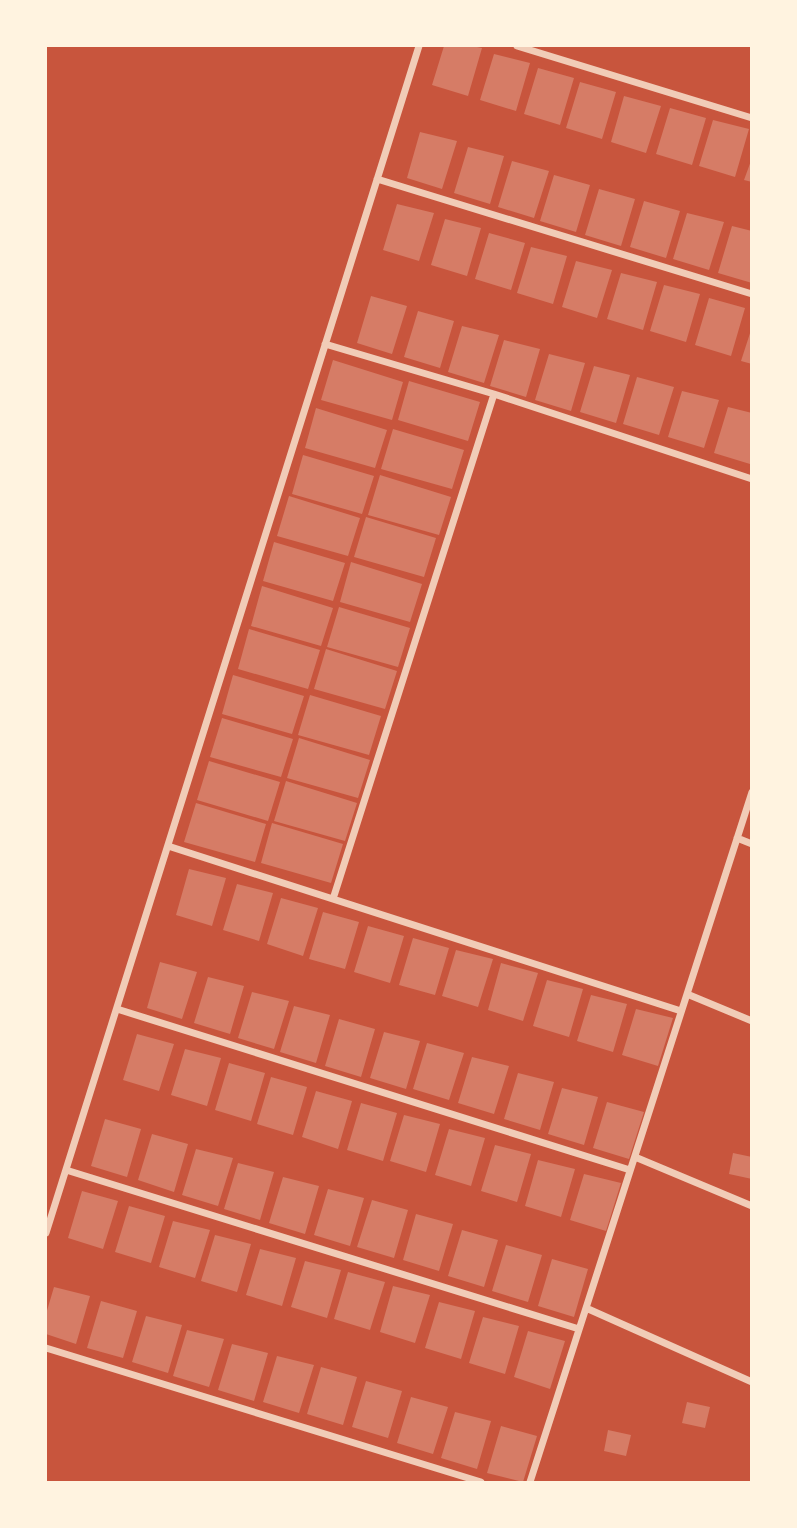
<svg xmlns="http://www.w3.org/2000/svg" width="797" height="1528" viewBox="0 0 797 1528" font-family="'IBM Plex Sans',sans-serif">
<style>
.building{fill:#d67c66}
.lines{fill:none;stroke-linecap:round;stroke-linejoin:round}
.minor{stroke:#f1ccb7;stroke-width:7}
</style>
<rect width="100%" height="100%" fill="#c8553d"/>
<!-- building -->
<path class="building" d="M444 46H472L482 48 468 96 432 85Z
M494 54 530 63 516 111 480 100Z
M538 68 574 78 560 125 524 114Z
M580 82 616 92 602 139 566 128Z
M624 96 661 106 646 153 611 142Z
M670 108 706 118 692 165 656 154Z
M713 120 749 129 735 177 699 166Z
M420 132 457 141 442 189 407 178Z
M468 147 504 156 490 204 454 193Z
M752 158V182L744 180Z
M512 161 549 171 534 218 498 207Z
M554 175 590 185 576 232 540 221Z
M599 189 635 199 621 246 585 235Z
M644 201 680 211 666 258 630 247Z
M397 204 434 213 419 261 383 250Z
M687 213 724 222 709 270 673 259Z
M445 219 481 228 467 276 431 265Z
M732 226 752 231V283L718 273Z
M489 233 525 243 511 290 475 279Z
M531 247 567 256 553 304 517 293Z
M576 261 612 270 597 318 562 307Z
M621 273 657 282 643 330 607 319Z
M664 285 700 294 686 342 650 331Z
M371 296 407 306 392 354 357 343Z
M709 298 745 308 731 356 695 345Z
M418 311 454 321 440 368 404 357Z
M462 326 499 335 484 383 448 372Z
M752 327V364L741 361Z
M504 340 540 349 526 397 490 386Z
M549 354 585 363 571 411 535 400Z
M333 360 403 382 392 420 321 400Z
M594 366 630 375 616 423 580 412Z
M637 377 674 387 659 435 623 424Z
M409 381 480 402 468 441 398 420Z
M682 391 719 400 704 448 668 437Z
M728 407 752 413 750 464 714 453Z
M316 408 387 430 375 468 305 448Z
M393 429 464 450 452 489 381 469Z
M303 455 374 476 362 514 292 494Z
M380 475 451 497 439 535 368 515Z
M289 496 360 518 348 556 277 536Z
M366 517 436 538 424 577 354 557Z
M274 542 345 563 333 601 263 581Z
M351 562 422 584 410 622 340 602Z
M262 586 333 608 321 646 251 626Z
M339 607 410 628 398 667 327 647Z
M249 629 320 650 308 689 238 669Z
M326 649 397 671 385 709 314 689Z
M233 675 304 696 292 734 222 714Z
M310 695 381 716 369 755 298 735Z
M222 718 293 739 281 777 210 757Z
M299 738 370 760 358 798 287 778Z
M209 761 280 782 268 821 197 800Z
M286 781 357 803 345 841 274 821Z
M196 803 266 824 255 862 184 842Z
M272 823 343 844 331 883 261 863Z
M189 869 226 878 212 926 176 915Z
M237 884 273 893 259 941 223 930Z
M281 898 318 908 303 956 267 944Z
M323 912 359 922 345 969 309 959Z
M368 926 404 936 390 983 354 972Z
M413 938 449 948 435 995 399 985Z
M456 950 493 959 478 1007 442 996Z
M160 962 197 972 182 1019 147 1008Z
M501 963 538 973 523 1021 488 1010Z
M208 977 244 986 230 1034 194 1023Z
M547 980 583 989 569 1037 533 1026Z
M252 992 289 1001 274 1049 238 1038Z
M591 995 627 1004 613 1052 577 1041Z
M294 1006 330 1015 316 1063 280 1052Z
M636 1009 673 1018 658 1066 622 1055Z
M339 1019 375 1029 361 1077 325 1066Z
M384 1032 420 1041 406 1089 370 1078Z
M137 1034 174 1044 159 1091 123 1080Z
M427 1043 464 1053 449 1100 413 1089Z
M185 1049 221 1058 207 1106 171 1095Z
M472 1057 509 1066 494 1114 458 1103Z
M229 1063 265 1073 251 1121 215 1110Z
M518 1073 554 1082 540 1130 504 1119Z
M271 1077 307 1087 293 1135 257 1124Z
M562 1088 598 1097 584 1145 548 1134Z
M316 1091 352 1101 338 1149 302 1137Z
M607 1102 644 1112 629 1159 593 1148Z
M361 1103 397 1113 383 1161 347 1150Z
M404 1115 440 1124 426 1172 390 1161Z
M105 1119 141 1129 127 1177 91 1166Z
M449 1129 485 1138 471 1186 435 1175Z
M152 1134 188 1144 174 1192 138 1180Z
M495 1145 531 1154 517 1202 481 1191Z
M196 1149 233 1158 218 1206 182 1195Z
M733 1153 752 1157V1179L729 1174Z
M538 1160 575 1169 561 1217 525 1206Z
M238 1163 274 1172 260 1220 224 1209Z
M584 1174 621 1183 606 1231 570 1220Z
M283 1177 319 1186 305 1234 269 1223Z
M328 1189 364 1198 350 1246 314 1235Z
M82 1191 118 1201 103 1249 68 1238Z
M372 1200 408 1210 394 1258 357 1247Z
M129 1206 165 1216 151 1263 115 1252Z
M416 1214 453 1224 439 1271 403 1260Z
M173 1221 210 1230 195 1278 159 1267Z
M462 1230 498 1240 484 1287 448 1276Z
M215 1235 251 1244 237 1292 201 1281Z
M506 1245 542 1255 528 1302 492 1291Z
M260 1249 296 1258 282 1306 246 1295Z
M552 1259 588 1269 574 1317 538 1306Z
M305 1261 341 1270 327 1318 291 1307Z
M348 1272 385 1282 370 1330 334 1319Z
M393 1286 430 1295 415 1343 380 1332Z
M54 1287 90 1296 76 1344 46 1334V1314Z
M101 1301 137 1311 123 1358 87 1348Z
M439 1302 475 1311 461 1359 425 1348Z
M146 1316 182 1325 168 1373 132 1362Z
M483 1317 519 1326 505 1374 469 1363Z
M187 1330 224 1339 209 1387 173 1376Z
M528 1331 565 1341 550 1389 514 1377Z
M232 1344 268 1353 254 1401 218 1390Z
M277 1356 314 1365 299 1413 263 1402Z
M321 1367 357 1377 343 1425 307 1414Z
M366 1381 402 1391 388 1438 352 1427Z
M411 1397 448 1407 433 1454 397 1443Z
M687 1402 710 1407 705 1428 682 1423Z
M455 1412 491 1421 477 1469 441 1458Z
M501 1426 537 1436 523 1482 487 1473Z
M608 1430 631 1435 626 1456 604 1451Z"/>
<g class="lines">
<!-- minor -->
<path class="minor" d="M517 46 752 118
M377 179 752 294
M325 344 494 394 752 479
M737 838 752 844
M168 846 681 1011
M333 899 494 394
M687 994 752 1021
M117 1009 630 1170
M635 1157 752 1206
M66 1170 579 1329
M46 1233 419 46
M586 1308 752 1382
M46 1348 481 1482
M530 1482 752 792"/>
</g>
<!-- border -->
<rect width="797" height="1528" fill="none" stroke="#fff3e0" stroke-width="94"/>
</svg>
